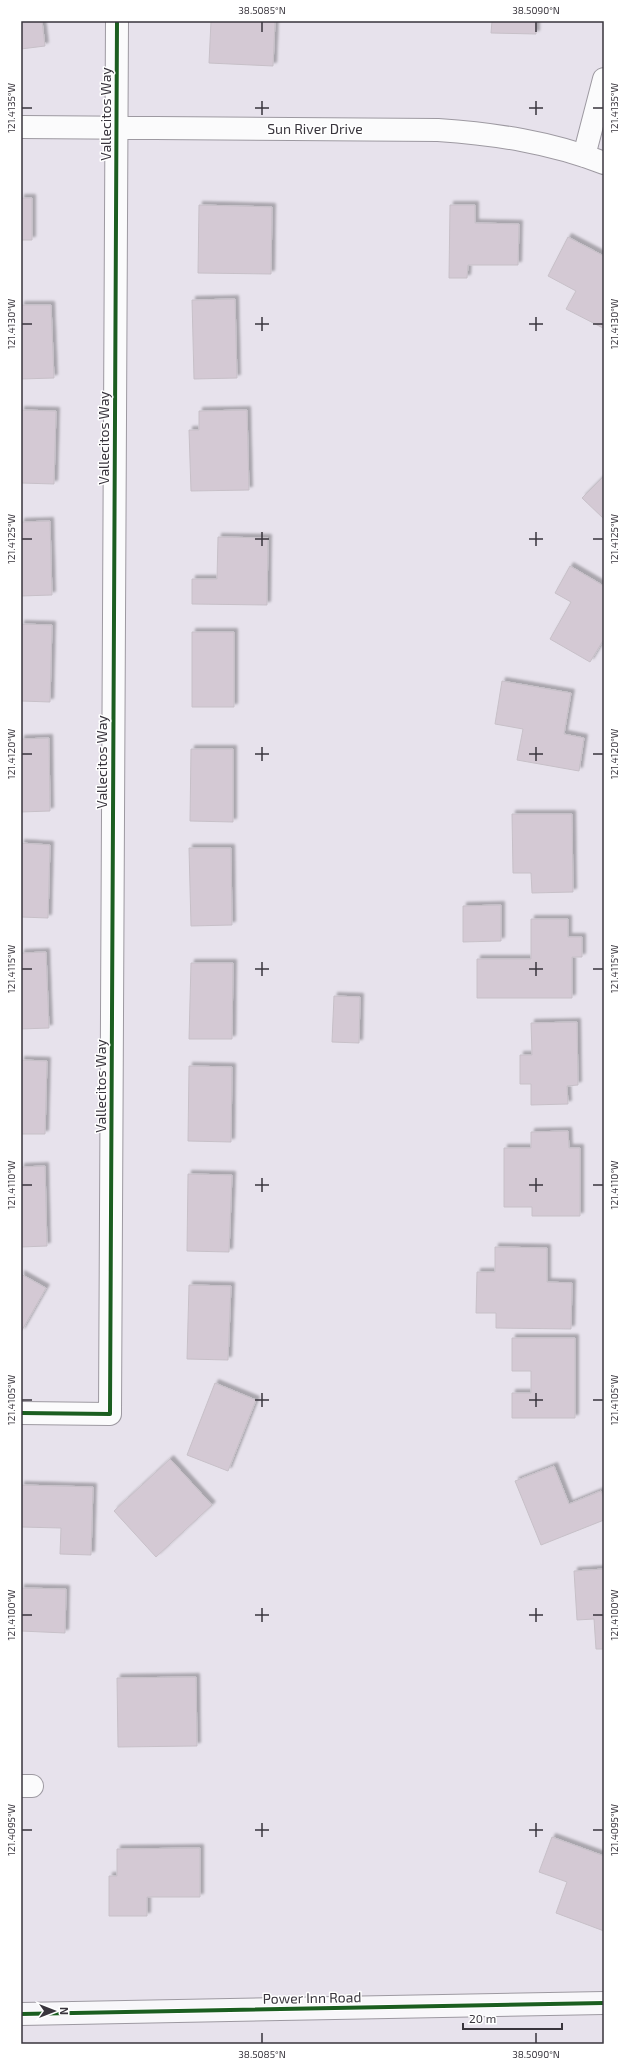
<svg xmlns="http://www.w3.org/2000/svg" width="625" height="2065" viewBox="0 0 625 2065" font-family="'Exo 2',sans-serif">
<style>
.building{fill:#d4c9d4;stroke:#c7c0c8;filter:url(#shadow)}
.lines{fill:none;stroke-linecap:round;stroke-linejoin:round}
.minor-casing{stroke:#9d99a1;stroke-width:24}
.secondary-casing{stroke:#9d99a1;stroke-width:24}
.minor{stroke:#fbfbfc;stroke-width:22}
.secondary{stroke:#f8f7fa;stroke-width:22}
.cycleway-casing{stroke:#fff;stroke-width:6}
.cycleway{stroke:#1b5e20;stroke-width:4}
.ticks{fill:none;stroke:#39353d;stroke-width:1.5}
.labels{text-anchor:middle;stroke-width:3;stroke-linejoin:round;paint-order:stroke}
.street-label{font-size:14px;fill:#39353d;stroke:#fff}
.neatline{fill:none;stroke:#39353d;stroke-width:1.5}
.ticks-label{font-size:10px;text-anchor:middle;fill:#39353d}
</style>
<defs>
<filter id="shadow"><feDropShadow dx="3.5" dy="-3.5" stdDeviation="1" flood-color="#0004"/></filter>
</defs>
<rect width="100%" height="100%" fill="#e7e2ec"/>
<!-- building -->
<path class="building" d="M21 21H42L45 46 21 49Z
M211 21H275L273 66 209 63Z
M492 21H536V34L491 33Z
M21 198H32V240H21Z
M199 205 272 207 271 274 198 273Z
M450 205H475V223L519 224 518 265H468L467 278H449Z
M568 237 604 256 603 328 566 309 576 291 548 276Z
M235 299 237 378 194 379 192 300Z
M21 305H51L54 378 21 379Z
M21 410 56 411 54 484 21 483Z
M247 410 249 490 191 491 189 430H199V411Z
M604 476V519L582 498Z
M50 521 52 595 21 596V522Z
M218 537 268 538 267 605 192 604V579H217Z
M570 566 604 586V639L590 662 550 639 571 602 555 593Z
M21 624 52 625 50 702 21 701Z
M192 632H234V707H192Z
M502 681 571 693 564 734 584 738 579 771 517 760 523 729 495 724Z
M49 738 50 811 21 812V739Z
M191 749H233V822L190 821Z
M512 814H572L573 892 532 893 531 873H513Z
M21 843 50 845 48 918 21 917Z
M189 848H231L232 925 191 926Z
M501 905V941L463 942V906Z
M531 919H568V937H582V957H572V998H477V959H531Z
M46 952 49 1028 21 1029V953Z
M191 963H233L232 1039H189Z
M334 996 360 997 359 1043 332 1042Z
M577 1022 578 1085 567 1086 568 1104 531 1105V1084H520V1055H532L531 1023Z
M21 1060 47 1061 45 1134H21Z
M189 1066 232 1067 231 1142 188 1141Z
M568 1131 569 1148H580V1216H532V1207H504V1148H531V1132Z
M45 1166 47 1246 21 1247V1167Z
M188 1174 232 1175 229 1252 187 1251Z
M495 1247 547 1248V1282L572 1283 571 1329 496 1328V1313H476L477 1272H495Z
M21 1274 46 1288 21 1332Z
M189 1285 231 1286 228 1360 187 1359Z
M512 1338H575V1418H512V1393H531V1371H512Z
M215 1383 256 1400 228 1471 187 1455Z
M170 1459 212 1505 156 1557 114 1511Z
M554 1466 569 1504 601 1491 604 1499V1520L541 1545 515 1481Z
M21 1485 93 1487 91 1555 60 1554 61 1528 21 1527Z
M604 1569V1649H596L594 1619 577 1620 574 1571Z
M21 1588 66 1589 65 1633 21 1631Z
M196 1677 197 1746 118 1747 117 1678Z
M552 1837 604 1856V1931L556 1913 567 1882 539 1872Z
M200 1848V1897H147V1916H109V1876H117V1849Z"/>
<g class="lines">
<!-- minor casing -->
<g class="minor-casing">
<path id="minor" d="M21 127 438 130C495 134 550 142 604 163
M584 156 604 79
M21 1413 110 1414 117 21
M21 1786H32"/>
</g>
<!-- secondary casing -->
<g class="secondary-casing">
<path id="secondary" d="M21 2014 604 2003"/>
</g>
<!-- minor -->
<use href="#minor" class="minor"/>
<!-- secondary -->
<use href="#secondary" class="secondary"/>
<!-- cycleway casing -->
<g class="cycleway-casing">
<path id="cycleway" d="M21 1413 110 1414 117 21
M21 2014 604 2003"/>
</g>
<!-- cycleway -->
<use href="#cycleway" class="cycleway"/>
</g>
<!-- ticks -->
<path class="ticks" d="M262 22V32M536 22V32M262 101V115M536 101V115M22 108H32M255 108H269M529 108H543M593 108H603M262 317V331M536 317V331M22 324H32M255 324H269M529 324H543M593 324H603M262 532V546M536 532V546M22 539H32M255 539H269M529 539H543M593 539H603M262 747V761M536 747V761M22 754H32M255 754H269M529 754H543M593 754H603M262 962V976M536 962V976M22 969H32M255 969H269M529 969H543M593 969H603M262 1178V1192M536 1178V1192M22 1185H32M255 1185H269M529 1185H543M593 1185H603M262 1393V1407M536 1393V1407M22 1400H32M255 1400H269M529 1400H543M593 1400H603M262 1608V1622M536 1608V1622M22 1615H32M255 1615H269M529 1615H543M593 1615H603M262 1823V1837M536 1823V1837M22 1830H32M255 1830H269M529 1830H543M593 1830H603M262 2033V2043M536 2033V2043"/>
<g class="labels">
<!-- street labels -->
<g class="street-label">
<text transform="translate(106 114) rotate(-90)" y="5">Vallecitos Way</text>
<text x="315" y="134">Sun River Drive</text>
<text transform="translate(104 438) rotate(-90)" y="5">Vallecitos Way</text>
<text transform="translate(102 762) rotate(-90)" y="5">Vallecitos Way</text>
<text transform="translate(101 1086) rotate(-90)" y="5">Vallecitos Way</text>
<text transform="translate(312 1998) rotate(-1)" y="5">Power Inn Road</text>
</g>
</g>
<!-- border -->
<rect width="625" height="2065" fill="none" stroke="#ffffff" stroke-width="44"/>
<!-- north arrow -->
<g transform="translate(54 2011) rotate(90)" stroke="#ffffff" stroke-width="3" paint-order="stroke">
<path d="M0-3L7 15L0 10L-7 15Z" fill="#39353d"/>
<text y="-6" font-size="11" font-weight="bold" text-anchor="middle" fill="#39353d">N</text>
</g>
<!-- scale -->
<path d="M463 2023v6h99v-6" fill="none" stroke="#39353d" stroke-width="2"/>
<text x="469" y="2023" font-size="12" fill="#39353d" stroke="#ffffff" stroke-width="3" paint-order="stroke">20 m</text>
<rect x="22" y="22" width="581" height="2021" class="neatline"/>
<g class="ticks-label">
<text x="262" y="14">38.5085°N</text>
<text x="536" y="14">38.5090°N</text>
<text transform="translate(614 108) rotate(-90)" y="4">121.4135°W</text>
<text transform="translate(11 108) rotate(-90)" y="4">121.4135°W</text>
<text transform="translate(614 324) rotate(-90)" y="4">121.4130°W</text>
<text transform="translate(11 324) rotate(-90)" y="4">121.4130°W</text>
<text transform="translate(614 539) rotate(-90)" y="4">121.4125°W</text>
<text transform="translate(11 539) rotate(-90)" y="4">121.4125°W</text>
<text transform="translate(614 754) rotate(-90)" y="4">121.4120°W</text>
<text transform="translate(11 754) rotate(-90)" y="4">121.4120°W</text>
<text transform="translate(614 969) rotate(-90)" y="4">121.4115°W</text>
<text transform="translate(11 969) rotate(-90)" y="4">121.4115°W</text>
<text transform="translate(11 1185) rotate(-90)" y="4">121.4110°W</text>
<text transform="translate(614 1185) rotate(-90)" y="4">121.4110°W</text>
<text transform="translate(11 1400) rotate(-90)" y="4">121.4105°W</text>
<text transform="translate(614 1400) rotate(-90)" y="4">121.4105°W</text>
<text transform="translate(11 1615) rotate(-90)" y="4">121.4100°W</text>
<text transform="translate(614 1615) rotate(-90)" y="4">121.4100°W</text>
<text transform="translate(11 1830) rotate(-90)" y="4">121.4095°W</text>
<text transform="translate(614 1830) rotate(-90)" y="4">121.4095°W</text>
<text x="262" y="2058">38.5085°N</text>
<text x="536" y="2058">38.5090°N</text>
</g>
</svg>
